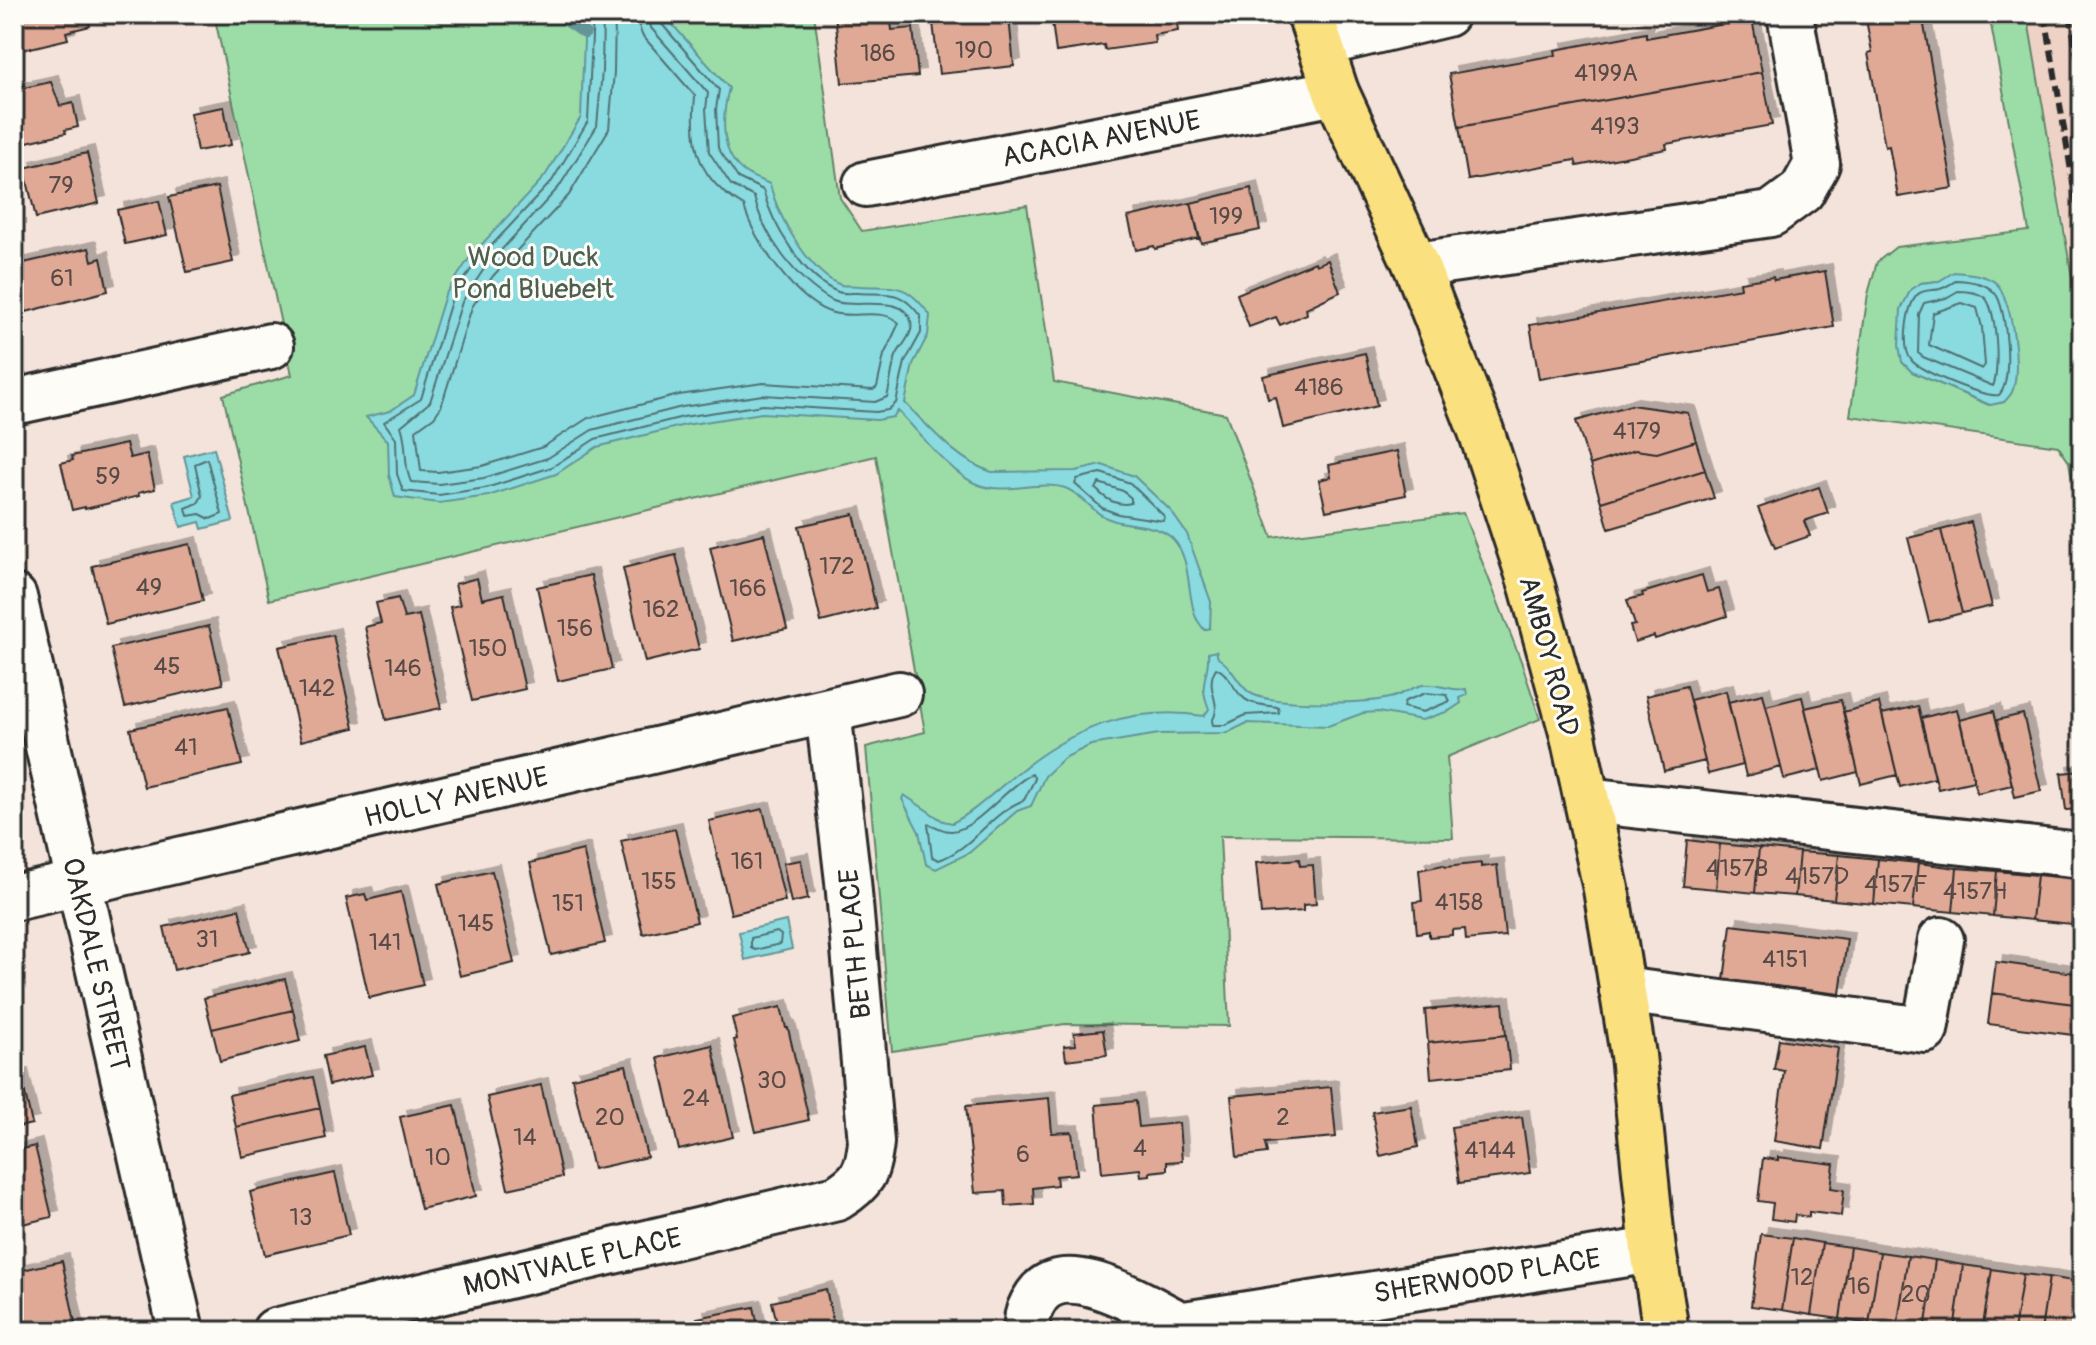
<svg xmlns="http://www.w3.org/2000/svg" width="2096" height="1345" viewBox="0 0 2096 1345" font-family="Pangolin,sans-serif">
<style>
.built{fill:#eed2c6}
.green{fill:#9cdda7;stroke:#648469;stroke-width:2;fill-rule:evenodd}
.water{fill:#89dbe0;stroke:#639598;stroke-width:2}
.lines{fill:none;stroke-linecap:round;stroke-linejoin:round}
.shore{stroke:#517173;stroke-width:2}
.stream{stroke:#639598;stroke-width:12}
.building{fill:#e0a996;stroke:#2b2b2b;stroke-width:2;filter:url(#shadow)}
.minor-casing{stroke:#2b2b2b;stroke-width:50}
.major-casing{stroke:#2b2b2b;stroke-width:50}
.minor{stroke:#fdfcf7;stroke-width:44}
.major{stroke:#fbe080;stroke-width:44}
.rail{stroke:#2b2b2b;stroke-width:6;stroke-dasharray:12 6;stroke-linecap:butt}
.labels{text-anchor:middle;stroke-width:6;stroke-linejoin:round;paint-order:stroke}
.number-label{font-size:24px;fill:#584a46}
.street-label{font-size:28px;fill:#2b2b2b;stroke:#fdfcf7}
.park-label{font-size:28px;fill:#4d6050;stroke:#fdfcf7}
</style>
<defs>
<filter id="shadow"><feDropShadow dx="7" dy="-7" stdDeviation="0" flood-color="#0004"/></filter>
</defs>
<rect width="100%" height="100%" fill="#f4e3da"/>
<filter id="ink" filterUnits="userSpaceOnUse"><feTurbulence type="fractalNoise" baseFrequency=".0125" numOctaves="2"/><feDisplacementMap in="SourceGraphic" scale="16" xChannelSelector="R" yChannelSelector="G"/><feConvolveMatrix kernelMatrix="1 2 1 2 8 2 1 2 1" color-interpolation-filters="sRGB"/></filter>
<g filter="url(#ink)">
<!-- built -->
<path class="built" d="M2027 14H2082V336L2069 247Z"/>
<!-- green -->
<path class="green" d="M214 14H814L840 198 862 231 1027 205 1054 382 1226 414 1272 537 1463 513 1521 661 1540 719 1447 757 1453 838 1220 836 1229 1026 1065 1024 892 1051 866 747 925 732 876 456 269 600 223 395 292 375Z
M1989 14H2027L2082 336V537L2069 462 2058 446 1850 416 1868 294 1877 262 1896 247 2029 231ZM1939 281 2004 402 1989 405 1912 372 1902 362 1921 283Z"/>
<!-- water -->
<path class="water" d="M585 14H663L729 88C722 115 719 156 746 173 753 178 763 181 770 184 777 215 810 274 841 285 846 286 855 285 860 286 899 288 905 282 930 315L928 335 913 364 905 403C929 427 958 462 992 472L1076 471 1102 465 1134 476 1170 510 1187 534 1211 602 1210 628 1204 630C1201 624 1197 622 1195 615 1187 592 1191 558 1173 539 1158 524 1134 526 1115 521 1093 516 1085 495 1065 488 1039 480 1006 495 979 485 951 475 920 433 898 411L893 417 877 420 762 413 685 425 597 447 556 474 488 496 439 503 395 497 389 475 388 441 366 417 390 411 414 395 445 295 470 257 545 176 581 117Z
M1954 272C1967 273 1985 274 1996 283 2012 298 2022 372 2012 392 2010 396 2007 399 2004 402L1990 405 1912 372 1902 362 1899 346 1901 309 1911 289 1921 283 1939 281Z
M214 448 233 521 202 529 200 522 181 527 174 502 194 496 184 456Z
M1216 651 1218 658C1234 667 1238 687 1252 694 1273 705 1364 704 1389 698 1401 696 1411 687 1423 685 1438 683 1453 692 1466 689L1467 695 1460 698 1461 703 1449 711 1422 720 1378 712 1363 713 1328 726 1247 723 1227 733 1159 734 1091 745 1064 758 1045 776 1031 806 1017 811 969 853 936 869 926 864 919 832 902 799 904 795 943 821 952 823C976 811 995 791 1016 774 1072 728 1131 705 1204 716L1209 709C1197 679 1210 677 1208 653Z
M786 921 792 949 745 960 739 932Z"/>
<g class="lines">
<!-- shore -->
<path class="shore" d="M593 14 588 121 552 181 476 262 452 298 421 399 384 422 396 439 397 474 403 491 439 495 486 488 552 467 595 439 683 417 763 405 876 412 888 410 896 403 905 362 921 333V317C900 288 889 295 857 293 851 293 843 294 838 292 804 279 772 224 763 190L738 178 718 148 716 109 719 90 660 22 658 14
M603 14 602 71 597 126 559 187 484 269 462 302 430 402 401 426C408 444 403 466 411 482L439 484 484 478 548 458 592 430 682 407 763 395 875 402 887 397C891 383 891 367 897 354 902 345 915 332 911 321 903 292 852 311 831 300 796 280 764 237 754 197L731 185 709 152 706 109 708 93 651 28 648 14
M615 14 614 72 609 129 569 195 493 276 472 307 441 407 434 417 416 430 421 471 438 472 482 466 543 447 588 418 679 395 763 383 873 390 877 387 884 355 899 323C884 307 853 319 833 313 797 303 753 241 744 206 698 180 690 147 695 96L642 35 635 14
M1957 280C1971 281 1989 283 1997 296 2007 314 2013 381 1999 395 1985 398 1922 372 1912 361 1901 349 1906 308 1917 295 1923 289 1933 291 1940 289 1946 287 1952 283 1957 280Z
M1958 291C1966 291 1977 292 1984 297 1997 306 2000 373 1993 386L1923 357 1918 353 1919 314 1924 303 1946 298Z
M1962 303 1977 308 1982 327 1985 365 1982 369 1929 345 1933 313Z
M207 459 222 514 210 519 200 514 188 516 186 508 198 503 202 496 195 464Z
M1101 473 1130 483 1164 516V521L1118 514 1102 508 1075 484 1077 479Z
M1099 483 1123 491 1131 498V503C1118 507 1105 499 1096 489Z
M1216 668C1231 674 1234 695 1250 702 1258 705 1269 706 1278 707L1279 713 1246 715 1225 725H1213L1212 721C1224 703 1203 689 1216 668Z
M1426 693 1447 695 1450 701 1423 712 1403 707 1405 701Z
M1032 774 1035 779 1024 800C990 813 973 848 939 860L932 857 928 824C935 825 943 832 952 831 976 830 1009 784 1032 774Z
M777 932 781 935 780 944 755 950 751 948V938Z"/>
<!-- stream -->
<path class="stream" d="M557 14 585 33"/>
</g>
<!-- building -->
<path class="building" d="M14 14H87L90 26 66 32 68 39 14 52Z
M835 14H890L892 30 913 28 918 76 842 83Z
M932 14H988L989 20 1009 18 1014 66 939 74Z
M1051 14H1182L1183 21 1177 22 1178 31 1154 35 1155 43 1105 50 1104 45 1056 52Z
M1865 14H1922L1953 188 1898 197 1889 146 1885 147 1868 53 1872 52Z
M1752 19 1762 72 1459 127 1449 74 1556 55 1555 50 1646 33V38Z
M1762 72 1772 125 1666 144 1667 149 1577 166 1575 160 1468 180 1459 127Z
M51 82 60 106 73 103 78 127 65 130 66 133 14 145V90Z
M224 107 231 145 197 151 190 113Z
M87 153 99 203 36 218 24 168Z
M217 187 233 262 187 272 169 197Z
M1251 188 1260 230 1201 243 1191 203Z
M159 201 167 235 125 244 117 210Z
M1191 203 1199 238 1155 249 1154 246 1136 250 1128 217Z
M89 248 92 261 101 258 108 291 26 312 15 265Z
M1328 260 1340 292 1306 308 1307 314 1280 325 1276 317 1249 327 1237 294 1315 262 1316 265Z
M1825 271 1834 327 1539 379 1530 325 1741 288 1740 282 1773 277 1774 280Z
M1365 353 1377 406 1283 428 1276 397 1268 399 1263 376Z
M1631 405 1688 413 1696 441 1657 453 1635 450 1590 465 1576 421Z
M1696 441 1705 470 1601 502 1590 465 1635 450 1657 453Z
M126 444 130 458 147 454 155 489 138 493 139 496 85 509V507L72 510 61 463 73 460 72 456Z
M1397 451 1406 495 1326 511 1319 480 1331 477 1329 465Z
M1705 470 1714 498 1609 529 1601 502Z
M1819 487 1828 513 1804 521 1810 536 1775 548 1758 508Z
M854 514 876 608 821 622 799 526Z
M1971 522 1992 606 1962 613 1941 530Z
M1941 530 1962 613 1929 622 1908 538Z
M764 534 787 629 733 641 710 547Z
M190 544 203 601 106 624 92 566Z
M676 555 699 649 645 662 623 568Z
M591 575 612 669 558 681 537 587Z
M1702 575 1707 592 1719 589 1727 616 1655 639 1654 636 1635 642 1630 626 1635 625 1627 600 1643 596 1642 593Z
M477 578 482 599 504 594 525 689 472 701 450 607 460 605 455 584Z
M398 598 404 618 419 615 441 708 386 720 365 627 381 623 376 603Z
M209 626 223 684 125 707 111 648Z
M333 635 354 728 301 741 279 647Z
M1686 686 1705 761 1664 771 1646 696Z
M1726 691 1743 765 1708 774 1690 700Z
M1763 694 1781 767 1746 776 1728 702Z
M1802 697 1820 770 1784 779 1766 706Z
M1841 700 1858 772 1823 781 1805 708Z
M1879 703 1897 775 1861 784 1843 712Z
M1918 706 1935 778 1900 787 1882 714Z
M228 707 242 765 144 787 130 729Z
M1957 709 1974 781 1938 789 1921 718Z
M1994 711 2012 785 1977 793 1960 720Z
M2023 714 2041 791 2015 797 1997 720Z
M2082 771V809L2066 810 2061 773Z
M763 809 785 901 731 914 709 821Z
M675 829 697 922 643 934 621 841Z
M1687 840 1720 844 1716 889 1683 886Z
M1720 844 1759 848 1755 893 1716 889Z
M1759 848 1799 852 1795 896 1755 893Z
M583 850 605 943 551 955 530 863Z
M1799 852 1839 855 1834 900 1795 896Z
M1839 855 1878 859 1874 904 1834 900Z
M1299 859 1300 866 1313 865 1316 904 1303 905V911L1261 914 1256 863Z
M1878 859 1918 863 1913 908 1874 904Z
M801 860 808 899 791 903 783 863Z
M1481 863V867L1497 865 1505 936 1466 940 1465 929 1452 930V935L1429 937V931L1417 933 1414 902 1422 901 1419 870 1443 865 1446 867Z
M1918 863 1957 868 1953 912 1913 908Z
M1957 868 1997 871 1993 916 1953 912Z
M492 871 514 963 460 976 438 884Z
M1997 871 2037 875 2032 920 1993 916Z
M2037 875 2076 879 2072 924 2032 920Z
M401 892 423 985 369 998 346 898 365 894 367 900Z
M239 909 250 952 174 970 164 927Z
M1731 925 1847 939 1840 994 1724 980Z
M1996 962 2082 974V1005L1992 993Z
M285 979 293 1010 212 1029 204 998Z
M1992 993 2082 1005 2081 1036 1988 1024Z
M1503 1003 1506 1035 1428 1043 1425 1010Z
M781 1007 786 1028H788L809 1120 756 1132 734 1040 737 1039 732 1018Z
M293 1010 300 1041 220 1061 212 1029Z
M1103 1030 1107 1055 1066 1060 1064 1046 1076 1045 1074 1033Z
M1506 1035 1510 1070 1431 1078 1428 1043Z
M1779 1039 1838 1048 1823 1149 1774 1141 1784 1071 1774 1069Z
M712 1045 733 1137 679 1150 658 1058Z
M365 1047 372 1075 329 1085 323 1056Z
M626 1065 647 1157 593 1169 572 1078Z
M21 1076 32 1124 14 1128V1077Z
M313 1077 320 1108 236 1127 229 1095Z
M541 1085 562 1177 508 1189 487 1097Z
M1331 1087 1336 1137 1265 1143 1267 1153 1237 1157 1231 1096Z
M1049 1098 1052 1133 1072 1132 1077 1174 1056 1176 1057 1185 1033 1188 1034 1204 1006 1206 1005 1191 975 1193 966 1106Z
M1136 1101 1139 1127 1179 1123 1182 1161 1167 1162V1170L1150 1172V1175L1141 1176 1140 1169 1102 1173 1096 1105Z
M455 1105 476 1196 421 1209 400 1117Z
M1411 1106 1418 1147 1380 1156 1372 1112Z
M320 1108 326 1138 242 1157 236 1127Z
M1522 1117 1530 1173 1459 1183 1451 1127Z
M35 1146 52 1217 14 1226V1151Z
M1778 1157 1834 1164 1831 1188 1844 1190 1841 1216 1809 1212V1217L1795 1215 1794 1222 1771 1219 1773 1203 1758 1201 1763 1158 1778 1160Z
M335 1173 349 1235 265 1255 250 1192Z
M1761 1234 1793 1238 1782 1310 1751 1306Z
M1793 1238 1822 1243 1811 1315 1782 1310Z
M1822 1243 1850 1247 1840 1319 1811 1315Z
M1850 1247 1880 1252 1869 1324 1840 1319Z
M1880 1252 1908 1256 1897 1328 1869 1324Z
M1908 1256 1935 1260 1925 1331 1897 1328Z
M1935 1260 1963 1265 1954 1331H1925Z
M62 1261 77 1331H14V1272Z
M1963 1265 1992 1269 1982 1331H1954Z
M1992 1269 2023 1274 2014 1331H1982Z
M2023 1274 2049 1277 2041 1331H2014Z
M2049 1277 2078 1282 2071 1331H2041Z
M826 1289 835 1331H779L772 1302Z
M754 1307 759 1331H700L697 1318Z
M2074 1312 2082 1313V1331H2071Z"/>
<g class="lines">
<!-- minor casing -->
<g class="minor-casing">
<path id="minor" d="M1320 44 1446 14
M866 184 1336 92
M1416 265 1771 214 1802 191 1817 164 1790 14
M14 402 271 346
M14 597 181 1331
M1587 800 2072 854
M14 898 899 694
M1622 990 1925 1030 1941 940
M275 1331 837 1198C863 1182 868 1172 871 1142L848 881 828 711
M1029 1331C1024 1319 1030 1306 1037 1296 1066 1255 1147 1308 1180 1324
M1140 1331 1653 1250"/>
</g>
<!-- major casing -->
<g class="major-casing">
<path id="major" d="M1310 14 1336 92 1416 265 1481 431 1532 586 1573 736 1606 889 1633 1055 1653 1250 1666 1331"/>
</g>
<!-- minor -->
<use href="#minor" class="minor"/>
<!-- major -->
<use href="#major" class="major"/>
<!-- rail -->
<path class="rail" d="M2045 14 2082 237
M2070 14 2082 84"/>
</g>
</g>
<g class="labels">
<!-- number labels -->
<g class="number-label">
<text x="974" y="58">190</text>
<text x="878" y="61">186</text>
<text x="1606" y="81">4199A</text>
<text x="1615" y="134">4193</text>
<text x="61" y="193">79</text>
<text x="1226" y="224">199</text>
<text x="62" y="286">61</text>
<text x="1319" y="395">4186</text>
<text x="1637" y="439">4179</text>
<text x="108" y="484">59</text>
<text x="837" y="574">172</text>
<text x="149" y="595">49</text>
<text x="748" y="596">166</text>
<text x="661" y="617">162</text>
<text x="575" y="636">156</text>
<text x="488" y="656">150</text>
<text x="167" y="674">45</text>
<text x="403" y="676">146</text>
<text x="317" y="696">142</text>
<text x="186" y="755">41</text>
<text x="747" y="869">161</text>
<text x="1737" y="876">4157B</text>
<text x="1817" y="884">4157D</text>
<text x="659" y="889">155</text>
<text x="1896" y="892">4157F</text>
<text x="1975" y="899">4157H</text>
<text x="1459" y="910">4158</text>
<text x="568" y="911">151</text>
<text x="476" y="931">145</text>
<text x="207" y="947">31</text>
<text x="385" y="950">141</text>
<text x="1785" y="967">4151</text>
<text x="772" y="1088">30</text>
<text x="696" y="1106">24</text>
<text x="610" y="1125">20</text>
<text x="1283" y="1125">2</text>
<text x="525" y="1145">14</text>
<text x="1140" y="1156">4</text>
<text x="1490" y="1158">4144</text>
<text x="1023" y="1162">6</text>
<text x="438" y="1165">10</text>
<text x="301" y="1225">13</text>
<text x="1802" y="1285">12</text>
<text x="1859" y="1294">16</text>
<text x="1916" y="1302">20</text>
</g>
<!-- street labels -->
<g class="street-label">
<text transform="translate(1101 138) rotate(-11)" y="10">ACACIA AVENUE</text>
<text transform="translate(1550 656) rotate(75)" y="10">AMBOY ROAD</text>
<text transform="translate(456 796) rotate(-13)" y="10">HOLLY AVENUE</text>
<text transform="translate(854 944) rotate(-95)" y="10">BETH PLACE</text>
<text transform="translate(97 964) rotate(77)" y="10">OAKDALE STREET</text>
<text transform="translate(572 1261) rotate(-13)" y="10">MONTVALE PLACE</text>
<text transform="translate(1487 1275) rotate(-9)" y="10">SHERWOOD PLACE</text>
</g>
<!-- park labels -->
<g class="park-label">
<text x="533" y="266">Wood Duck<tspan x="533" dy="32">Pond Bluebelt</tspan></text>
</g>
</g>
<!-- margin -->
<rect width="2096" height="1345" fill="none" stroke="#fdfcf7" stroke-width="48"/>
<rect x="24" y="24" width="2048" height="1297" fill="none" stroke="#2b2b2b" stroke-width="3" filter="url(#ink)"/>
</svg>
